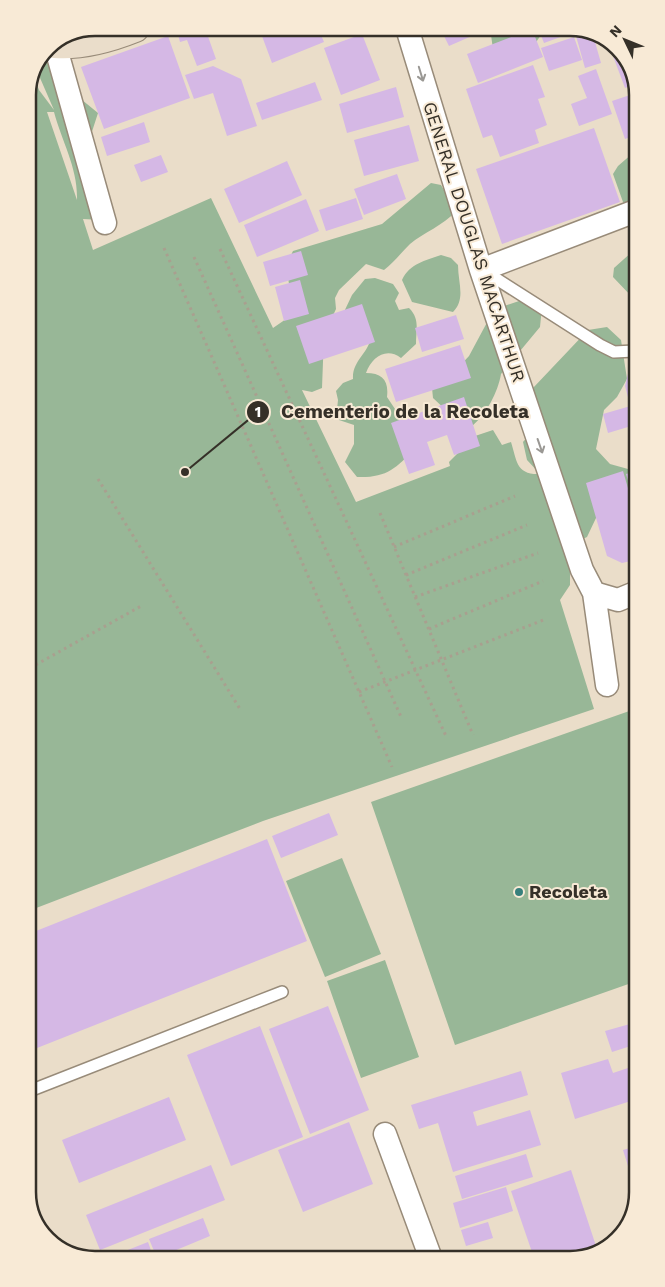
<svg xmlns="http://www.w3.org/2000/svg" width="665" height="1287" viewBox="0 0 665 1287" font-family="'Work Sans',sans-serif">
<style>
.green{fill:#98b797;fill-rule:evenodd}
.building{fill:#d5b8e5}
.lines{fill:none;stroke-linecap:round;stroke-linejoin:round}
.lane-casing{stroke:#988b79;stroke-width:14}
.street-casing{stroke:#988b79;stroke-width:25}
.secondary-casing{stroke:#988b79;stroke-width:30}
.path{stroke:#a99f8f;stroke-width:3;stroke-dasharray:2.5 4;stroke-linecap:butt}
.lane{stroke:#fff;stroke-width:11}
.street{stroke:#fff;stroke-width:22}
.secondary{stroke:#eaddca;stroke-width:28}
.oneway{stroke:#9a9894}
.poi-dot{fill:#38807c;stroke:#f8ead6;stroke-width:2}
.labels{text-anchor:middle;stroke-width:4;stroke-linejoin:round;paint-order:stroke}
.street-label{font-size:18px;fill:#353028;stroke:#f8ead6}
.poi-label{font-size:18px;font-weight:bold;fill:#353028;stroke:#f8ead6;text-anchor:start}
.rim{fill:none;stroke:#353028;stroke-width:2.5}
.leader{fill:none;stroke:#353028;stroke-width:2}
.callout-dot{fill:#353028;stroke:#f8ead6;stroke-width:2}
.mark-label{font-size:15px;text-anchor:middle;font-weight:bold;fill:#fff}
.callout-label{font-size:19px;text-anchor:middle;font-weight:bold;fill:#353028;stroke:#f8ead6;stroke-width:4;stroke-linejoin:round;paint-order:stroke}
</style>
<rect width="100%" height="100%" fill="#eaddc9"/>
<!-- green -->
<path class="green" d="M490 28H542L543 32 532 48 493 49Z
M48 47 76 95 98 113 88 144 102 220 83 219 93 250 211 198 273 328 289 317 295 309C290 289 283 270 293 251L382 224 431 183 441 185 456 211C443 226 424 232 410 244 401 253 394 262 384 270L366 264 339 290 335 298 336 309 324 335 322 388 312 392 302 390 356 502 450 466 449 462 475 436 493 430 502 445 511 442C517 461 516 475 540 474L527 460 523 442C541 422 539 414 533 388L588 330 607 327 621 340 627 379 617 397 604 410 596 449 610 464 628 469 634 475V492L630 498 596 518 587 537 570 545V585L560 600 594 709 263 821 31 910 28 91 34 77 39 90 54 110 37 71ZM47 112H54C62 142 78 168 77 200Z
M633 153V211L623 202 613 174 618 166Z
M633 251V298L613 277 614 268Z
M441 255 451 258 458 265C458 283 466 299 453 312L412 302 402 280C410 263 425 261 441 255Z
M375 278 393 284 399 293 395 301 399 310 409 308C420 319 416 329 416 344L401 358C386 347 372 357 366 373 382 373 389 380 387 397L397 412 415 448C396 469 386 478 357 477L345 462 354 444V425L336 419 338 400 336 391 343 383 353 379C352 360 369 354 371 336L343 314 352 295 365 279Z
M525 299 542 307 540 327 501 374C498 392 486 415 472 426L449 413 433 398 432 388 455 371 469 356 491 315 498 308Z
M635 709 637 981 455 1045 371 802Z
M342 858 381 954 325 977 286 881Z
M385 960 419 1057 361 1078 327 981Z"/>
<!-- building -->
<path class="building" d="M187 28H205L216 59 197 66 187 40 180 42 177 31Z
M259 28H318L324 42 272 63Z
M440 28H490L449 46Z
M538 28H574L577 31 544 43Z
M532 29 543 57 478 83 467 54Z
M587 32 593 35 601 63 585 68 576 36Z
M362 34 380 80 341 95 324 48Z
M168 36 190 98 104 129 81 67Z
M574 37 582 60 549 71 541 48Z
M607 40 611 41 632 70V85L625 88Z
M533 65 545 97 538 99 547 125 535 130 539 143 500 157 492 135 483 138 466 89Z
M213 66 241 79 257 126 227 136 213 93 194 99 185 75Z
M596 69 612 114 579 126 571 104 587 98 578 76Z
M315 82 322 100 262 120 256 103Z
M396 87 404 117 347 133 339 104Z
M633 94V136L625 139 612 101Z
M144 122 150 142 107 156 101 137Z
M409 125 419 161 364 176 354 140Z
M594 128 620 202 502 244 476 169Z
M161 155 168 172 141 182 134 165Z
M287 161 302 195 239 223 224 189Z
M397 174 406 199 364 215 354 189Z
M356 198 363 219 326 231 319 210Z
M306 199 319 231 257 257 244 225Z
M301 251 308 275 270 286 263 262Z
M300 280 309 314 284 321 275 287Z
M362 304 375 342 309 364 296 326Z
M456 315 464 339 422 352 415 328Z
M460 345 471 378 396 402 385 369Z
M633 353 634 404 630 405 625 386Z
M464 397 480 446 454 455 447 435 427 442 435 465 409 474 391 423Z
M634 405V445L628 427 608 433 603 414Z
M623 471 634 509 635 560 622 563 607 556 586 483Z
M634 472V500L626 474Z
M329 813 338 835 281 858 272 836Z
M267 839 307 941 32 1050 31 933Z
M328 1006 369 1110 310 1134 269 1029Z
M637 1022V1044L612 1052 605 1031Z
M260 1026 303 1137 231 1166 187 1055Z
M608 1059 613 1073 637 1065V1099L575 1119 561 1073Z
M521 1071 528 1095 473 1112 477 1126 530 1110 541 1145 453 1172 438 1123 419 1129 411 1105Z
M169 1097 186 1140 79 1183 62 1140Z
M349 1122 373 1184 303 1212 278 1150Z
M637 1146V1195L623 1150Z
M526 1154 533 1177 462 1199 455 1176Z
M211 1165 225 1200 100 1250 86 1215Z
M571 1170 598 1252 595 1254 533 1255 511 1191Z
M506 1187 513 1211 460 1228 453 1203Z
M203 1218 210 1236 157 1258 149 1239Z
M488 1222 493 1238 466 1246 461 1230Z
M148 1242 154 1259H105Z"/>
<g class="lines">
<!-- lane casing -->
<g class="lane-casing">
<path id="lane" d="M484 271 600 345 614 352 634 351
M32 1090 282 992"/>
</g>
<!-- street casing -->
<g class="street-casing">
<path id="street" d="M407 28 481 270 582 570 594 593 607 685
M55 45 105 223
M481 270 633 212
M594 593 618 600 635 593
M385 1134 430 1256"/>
</g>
<!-- secondary casing -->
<g class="secondary-casing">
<path id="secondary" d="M55 44C82 46 110 38 135 28"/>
</g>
<!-- path -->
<path class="path" d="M164 248 392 767
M220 249 446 736
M194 257 402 719
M98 479 240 709
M380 513 473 735
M394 547 515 496
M406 575 527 525
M415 597 538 553
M429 629 543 581
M30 668 143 605
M359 692 546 619"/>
<!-- lane -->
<use href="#lane" class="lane"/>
<!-- street -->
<use href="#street" class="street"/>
<!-- secondary -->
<use href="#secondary" class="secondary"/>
</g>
<!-- one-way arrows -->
<defs><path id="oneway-shaft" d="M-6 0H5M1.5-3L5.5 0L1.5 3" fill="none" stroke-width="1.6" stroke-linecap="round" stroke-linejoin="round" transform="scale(1.25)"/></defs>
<g class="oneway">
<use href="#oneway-shaft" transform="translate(421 74) rotate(73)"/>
<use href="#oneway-shaft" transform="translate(540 446) rotate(71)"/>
</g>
<!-- markers -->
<circle class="poi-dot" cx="519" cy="892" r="5"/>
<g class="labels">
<!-- street labels -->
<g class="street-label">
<text transform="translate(474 242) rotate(72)" y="6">GENERAL DOUGLAS MACARTHUR</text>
</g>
<!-- poi labels -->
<g class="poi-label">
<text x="529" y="898">Recoleta</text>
</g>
</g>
<!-- crop -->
<path d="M0 0H665V1287H0ZM95 36H570A59 59 0 0 1 629 95V1192A59 59 0 0 1 570 1251H95A59 59 0 0 1 36 1192V95A59 59 0 0 1 95 36Z" fill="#f8ead6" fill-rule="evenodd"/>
<path class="rim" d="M95 36H570A59 59 0 0 1 629 95V1192A59 59 0 0 1 570 1251H95A59 59 0 0 1 36 1192V95A59 59 0 0 1 95 36Z"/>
<!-- callouts -->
<path class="leader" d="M185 472L258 412"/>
<g class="callout-dot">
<circle cx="185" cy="472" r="5"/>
<circle cx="258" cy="412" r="12"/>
</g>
<g class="mark-label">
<text x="258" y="417">1</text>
</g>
<g class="callout-label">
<text x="405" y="418">Cementerio de la Recoleta</text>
</g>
<!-- north arrow -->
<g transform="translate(625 40) rotate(313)" stroke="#f8ead6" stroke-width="4" paint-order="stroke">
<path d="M0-4L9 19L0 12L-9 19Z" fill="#353028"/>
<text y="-8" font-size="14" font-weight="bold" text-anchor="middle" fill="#353028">N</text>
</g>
</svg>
